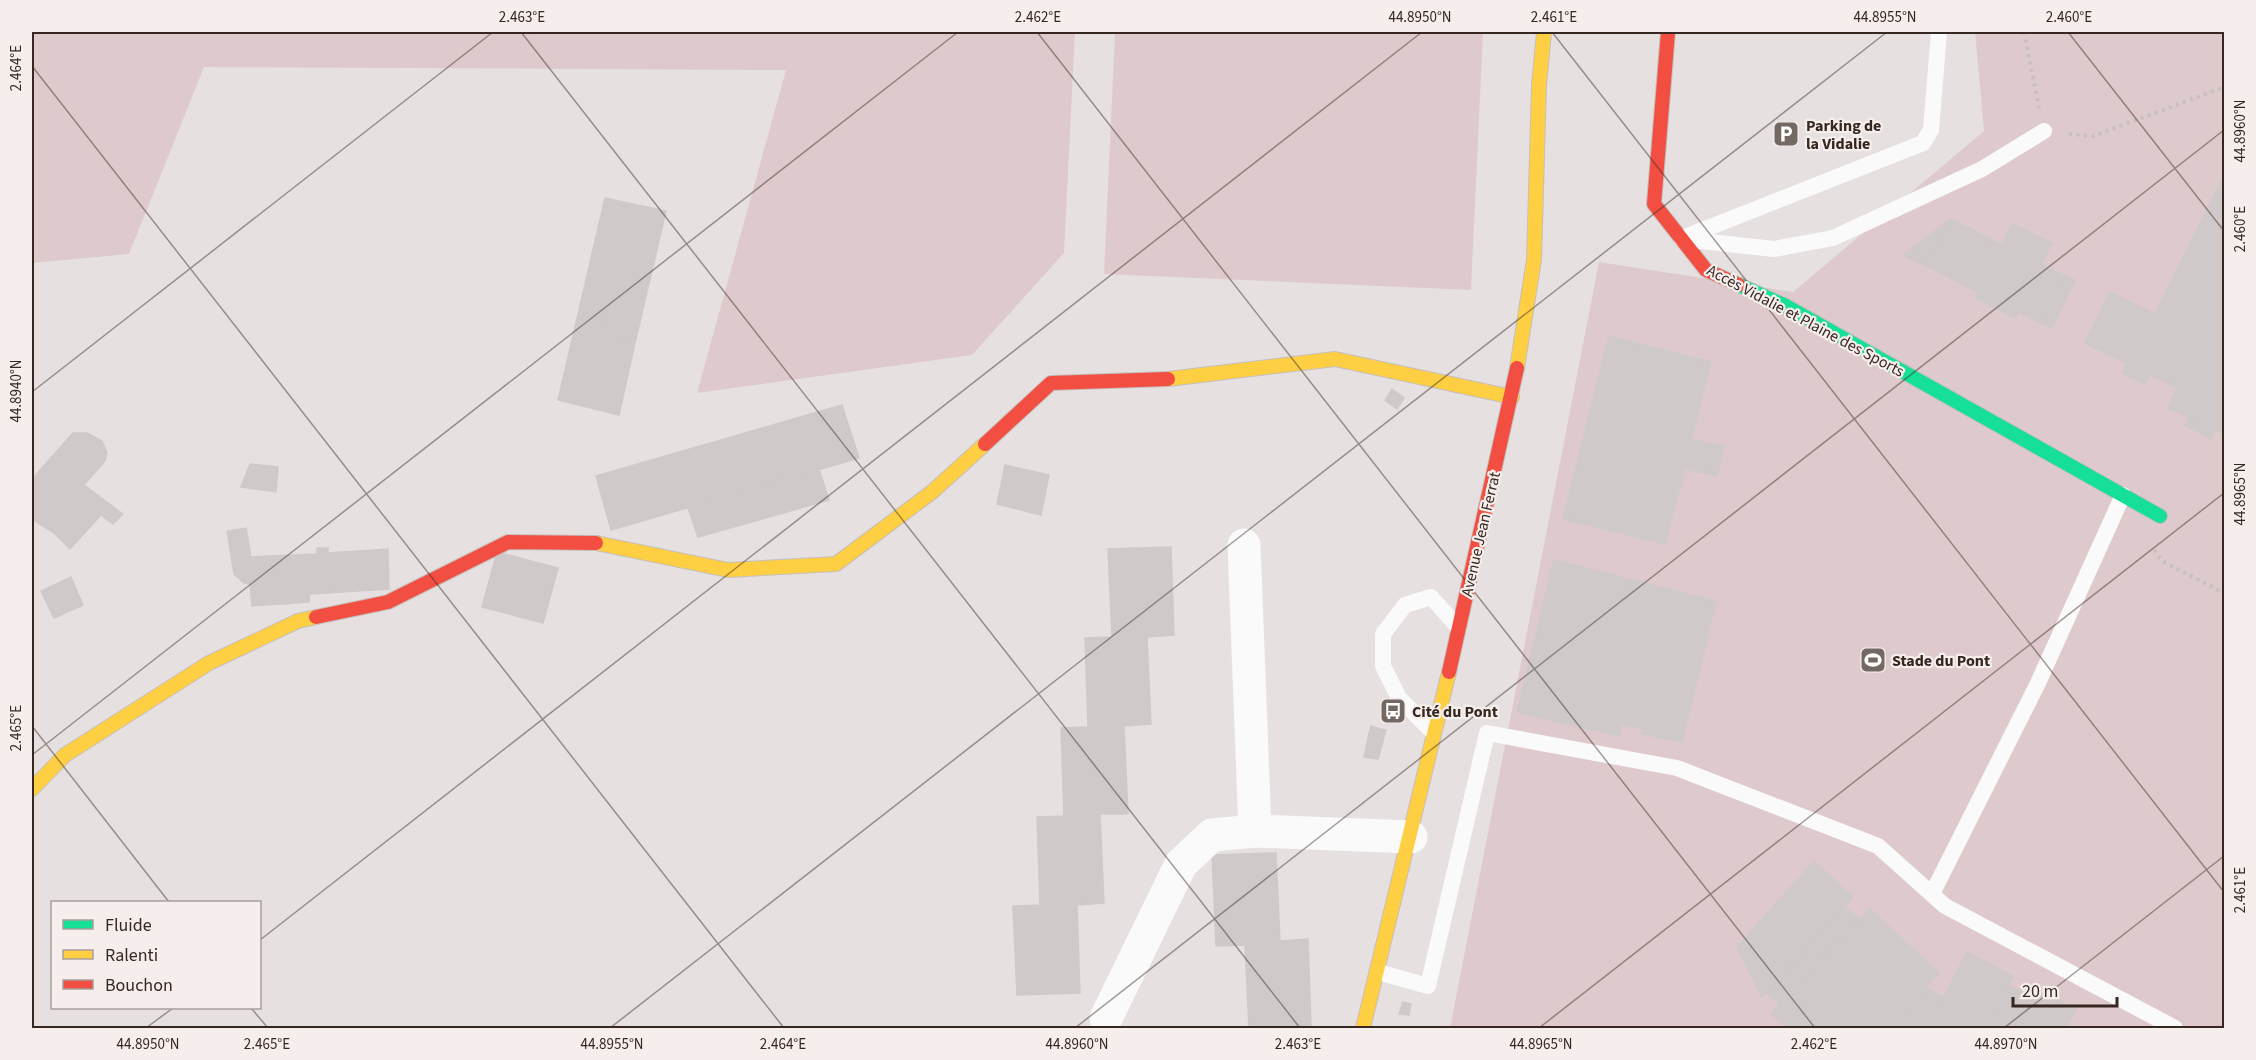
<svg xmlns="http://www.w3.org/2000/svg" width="2256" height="1060" viewBox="0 0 2256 1060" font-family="'Source Sans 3',sans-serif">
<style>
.green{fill:#decacd}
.building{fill:#cfcac9;stroke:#cfcac9;stroke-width:1.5}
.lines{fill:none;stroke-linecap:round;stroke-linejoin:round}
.fast-casing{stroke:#c5bfbd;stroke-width:16}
.slow-casing{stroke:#c5bfbd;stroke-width:16}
.jam-casing{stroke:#c5bfbd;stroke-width:16}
.path{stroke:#c6c1bf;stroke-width:4;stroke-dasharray:3 4.5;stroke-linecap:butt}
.lane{stroke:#fbfafa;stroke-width:16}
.street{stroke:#fbfafa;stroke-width:33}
.fast{stroke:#16e098;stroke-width:14}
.slow{stroke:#ffcf43;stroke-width:14}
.jam{stroke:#f24e42;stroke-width:14}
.ticks{fill:none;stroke:#362720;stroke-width:1.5;stroke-opacity:0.45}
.labels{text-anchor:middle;stroke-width:4.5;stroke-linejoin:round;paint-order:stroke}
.poi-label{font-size:16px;font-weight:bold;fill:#362720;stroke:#f5eeed;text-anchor:start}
.street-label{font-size:16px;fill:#362720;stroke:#f5eeed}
.neatline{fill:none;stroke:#362720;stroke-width:2}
.ticks-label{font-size:15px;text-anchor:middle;fill:#362720}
</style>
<rect width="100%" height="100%" fill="#e6e1e0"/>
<!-- green -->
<path class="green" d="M32 32H1075L1064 253 972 355 697 393 786 70 204 67 129 254 32 263Z
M1115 32H1483L1471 290 1104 274Z
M1975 32H2224V1028H1450L1599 262 1793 292 1984 131Z"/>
<!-- building -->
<path class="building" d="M2224 175V434L2168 408 2177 388 2085 343 2110 292 2155 314Z
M605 198 666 211 635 343 579 310Z
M1950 219 2002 245 2012 223 2052 243 2041 264 2061 274 2038 322 2018 311 2015 318 1975 298 1978 292 1926 266Z
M1950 219 1926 266 1903 255Z
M2061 274 2075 280 2052 328 2038 322Z
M579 310 635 343 619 415 558 400Z
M1609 336 1711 362 1692 439 1714 444 1707 474 1685 469 1665 544 1563 519Z
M2126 363 2150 375 2144 384 2122 373Z
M1392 389 1404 398 1397 409 1385 400Z
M842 405 859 458 611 530 596 476Z
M2189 417 2215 430 2211 439 2185 425Z
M73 433H87L102 441 107 453 105 461 84 485 123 514 113 524 101 515 70 549 54 533 32 519V479Z
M1714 444 1724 446 1717 476 1707 474Z
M250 464 278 467 276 492 241 487Z
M1005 465 1049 475 1041 515 997 504Z
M819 469 829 500 698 537 688 508Z
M246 528 251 557 317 554V548H328V553L388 549 389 589 310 594 309 602 252 606 250 584 244 583 234 574 227 531Z
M1171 547 1174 635 1147 637 1151 724 1124 726 1128 814H1100L1104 903 1077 905 1080 993 1017 995 1013 906 1040 905 1037 817 1064 816 1061 728 1088 727 1085 638 1112 637 1108 549Z
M497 552 558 568 543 623 482 607Z
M1554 560 1716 601 1682 742 1642 734 1643 729 1622 724 1620 736 1517 712Z
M71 577 83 605 54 618 41 591Z
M1371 726 1380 729 1377 741 1368 738Z
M1380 729 1386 730 1378 759 1364 757 1368 738 1377 741Z
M1276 853 1280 941 1308 939 1311 1028H1249L1245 945 1216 946 1212 855Z
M1814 861 1853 897 1762 997 1737 947Z
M1845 906 1859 919 1779 1004 1766 992Z
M1870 909 1939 973 1887 1028H1787L1771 1014Z
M1967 952 2013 976 1986 1028H1928Z
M2008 985 2025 993 2007 1028H1986Z
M2028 985 2076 1009 2066 1028H2007Z
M1926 988 1944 997 1928 1028H1887Z
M1403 1002 1411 1004 1409 1015 1399 1014Z"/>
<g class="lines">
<!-- fast casing -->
<g class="fast-casing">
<path id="fast" d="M1739 285 1786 306 2160 516"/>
</g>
<!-- slow casing -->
<g class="slow-casing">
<path id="slow" d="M1517 368 1534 260 1539 85 1544 32
M1168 379 1335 359 1512 397
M596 543 728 570 836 564 932 492 985 444
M32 789 65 755 209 663 298 621 316 617
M1363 1028 1449 672"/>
</g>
<!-- jam casing -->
<g class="jam-casing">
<path id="jam" d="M1668 32 1654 204 1706 270 1739 285
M985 444 1051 383 1168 379
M316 617 388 602 508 542 596 543
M1449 672 1517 368"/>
</g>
<!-- path -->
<path class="path" d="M2024 32 2039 108
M2069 134 2093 136 2224 87
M2154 550 2162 561 2224 593"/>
<!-- lane -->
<path class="lane" d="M1685 237 1923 143 1931 130 1939 32
M1682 239 1774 249 1833 238 1982 169 2044 131
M1433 732 1399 698 1383 666V634L1405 605 1431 597 1458 627
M1932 894 2038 683 2123 495
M1378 972 1428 986 1487 733 1677 768 1878 846 1945 906 2175 1028"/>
<!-- street -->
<path class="street" d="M1244 545 1255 831 1411 837
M1106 1018 1181 864 1212 835 1255 831"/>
<!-- fast -->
<use href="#fast" class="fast"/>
<!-- slow -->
<use href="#slow" class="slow"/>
<!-- jam -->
<use href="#jam" class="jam"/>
</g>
<!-- ticks -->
<path class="ticks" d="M521 32 1300 1028M1037 32 1815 1028M1552 32 2224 892M2068 32 2224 231M32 66 784 1028M32 392 493 32M32 726 169 902M32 755 958 32M260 940 1422 32M251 1008 268 1028M146 1028 173 1008M610 1028 1887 32M1075 1028 2224 130M1539 1028 2224 493M2004 1028 2224 856"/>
<!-- icons -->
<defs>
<g id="parking-square" transform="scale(1.35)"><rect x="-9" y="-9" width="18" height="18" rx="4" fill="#746863" stroke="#f5eeed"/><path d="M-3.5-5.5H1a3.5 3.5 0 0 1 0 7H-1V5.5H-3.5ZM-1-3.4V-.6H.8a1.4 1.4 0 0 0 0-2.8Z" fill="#fff"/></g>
<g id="stadium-square" transform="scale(1.35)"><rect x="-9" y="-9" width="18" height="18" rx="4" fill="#746863" stroke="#f5eeed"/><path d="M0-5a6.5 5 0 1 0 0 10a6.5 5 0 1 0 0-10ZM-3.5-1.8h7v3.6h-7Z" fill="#fff"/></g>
<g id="bus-square" transform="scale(1.35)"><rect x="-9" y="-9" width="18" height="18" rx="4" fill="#746863" stroke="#f5eeed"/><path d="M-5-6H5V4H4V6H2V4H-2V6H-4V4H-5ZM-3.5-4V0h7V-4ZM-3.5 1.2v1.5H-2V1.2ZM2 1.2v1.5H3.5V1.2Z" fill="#fff"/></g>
</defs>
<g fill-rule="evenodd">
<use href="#parking-square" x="1786" y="134"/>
<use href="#stadium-square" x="1873" y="660"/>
<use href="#bus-square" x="1393" y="711"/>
</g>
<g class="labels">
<!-- poi labels -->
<g class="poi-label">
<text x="1806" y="131">Parking de<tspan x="1806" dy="18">la Vidalie</tspan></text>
<text x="1892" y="666">Stade du Pont</text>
<text x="1412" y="717">Cité du Pont</text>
</g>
<!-- street labels -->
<g class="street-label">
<text transform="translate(1806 320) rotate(28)" y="6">Accès Vidalie et Plaine des Sports</text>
<text transform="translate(1480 534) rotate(-77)" y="6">Avenue Jean Ferrat</text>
</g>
</g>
<!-- border -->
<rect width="2256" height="1060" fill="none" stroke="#f5eeed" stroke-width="66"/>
<!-- legend -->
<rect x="51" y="901" width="210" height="108" fill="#f5eeed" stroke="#a99e9b" stroke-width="1.5"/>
<rect x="63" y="920" width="30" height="9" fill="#16e098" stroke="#a99e9b" stroke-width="1.5"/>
<text x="105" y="931" font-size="18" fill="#362720">Fluide</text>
<rect x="63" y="950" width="30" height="9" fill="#ffcf43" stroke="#a99e9b" stroke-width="1.5"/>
<text x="105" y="961" font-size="18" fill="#362720">Ralenti</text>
<rect x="63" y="980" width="30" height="9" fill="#f24e42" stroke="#a99e9b" stroke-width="1.5"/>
<text x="105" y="991" font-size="18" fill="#362720">Bouchon</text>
<!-- scale -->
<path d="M2013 997v9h104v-9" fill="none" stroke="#362720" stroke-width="3"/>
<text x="2022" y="997" font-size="18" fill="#362720" stroke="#f5eeed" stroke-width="4.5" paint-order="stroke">20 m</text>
<rect x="33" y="33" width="2190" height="994" class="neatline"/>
<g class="ticks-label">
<text x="522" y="22">2.463°E</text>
<text x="1038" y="22">2.462°E</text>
<text x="1420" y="22">44.8950°N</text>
<text x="1554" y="22">2.461°E</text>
<text x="1885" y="22">44.8955°N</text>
<text x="2069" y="22">2.460°E</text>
<text transform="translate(16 68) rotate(-90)" y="5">2.464°E</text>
<text transform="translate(2240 131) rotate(-90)" y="5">44.8960°N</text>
<text transform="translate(2240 229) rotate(-90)" y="5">2.460°E</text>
<text transform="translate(16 391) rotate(-90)" y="5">44.8940°N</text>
<text transform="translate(2240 494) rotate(-90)" y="5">44.8965°N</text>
<text transform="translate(16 728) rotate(-90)" y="5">2.465°E</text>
<text transform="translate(2240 890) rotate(-90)" y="5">2.461°E</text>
<text x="148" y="1049">44.8950°N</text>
<text x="267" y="1049">2.465°E</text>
<text x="612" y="1049">44.8955°N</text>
<text x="783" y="1049">2.464°E</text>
<text x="1077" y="1049">44.8960°N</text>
<text x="1298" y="1049">2.463°E</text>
<text x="1541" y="1049">44.8965°N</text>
<text x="1814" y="1049">2.462°E</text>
<text x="2006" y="1049">44.8970°N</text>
</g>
</svg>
